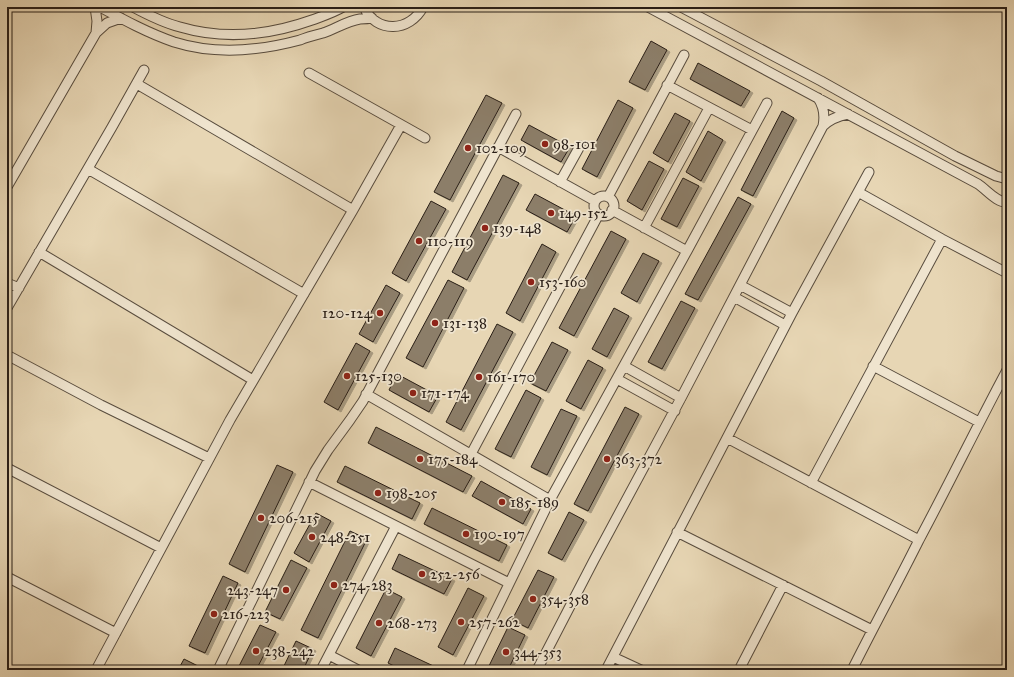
<svg xmlns="http://www.w3.org/2000/svg" width="1014" height="677" viewBox="0 0 1014 677" font-family="'IM FELL Great Primer',serif">
<style>
.building{fill:#8c7e69;stroke:#291e17;filter:url(#shadow)}
.lines{fill:none;stroke-linecap:round;stroke-linejoin:round}
.street-casing{stroke:#584c3e;stroke-width:11}
.street{stroke:#efe4ce;stroke-width:9}
.poi-dot{fill:#8f2418;stroke:#efe4ce;stroke-width:1.5}
.labels{text-anchor:middle;stroke-width:3.5;stroke-linejoin:round;paint-order:stroke}
.poi-label{font-size:15px;fill:#291e17;stroke:#efe4ce;text-anchor:start}
</style>
<defs>
<filter id="shadow"><feDropShadow dx="3" dy="2" stdDeviation="0" flood-color="#0004"/></filter>
</defs>
<rect width="100%" height="100%" fill="#e7d6b4"/>
<filter id="stains"><feTurbulence type="fractalNoise" baseFrequency=".005" numOctaves="4"/><feColorMatrix values="0 0 0 0 .2 0 0 0 0 .09 0 0 0 0 .02 0 0 0 .5 -.17"/></filter>
<radialGradient id="worn" r=".72"><stop offset=".6" stop-color="#630" stop-opacity="0"/><stop offset="1" stop-color="#630" stop-opacity=".3"/></radialGradient>
<!-- building -->
<path class="building" d="M651 41 667 50 645 90 629 82Z
M698 63 750 91 741 106 690 79Z
M486 95 502 103 450 200 434 192Z
M618 100 633 108 597 177 582 169Z
M782 111 794 118 753 196 741 190Z
M675 113 690 121 668 162 653 153Z
M529 125 570 147 561 162 521 140Z
M708 131 723 140 701 181 686 172Z
M649 161 664 169 642 210 627 201Z
M503 175 519 183 467 280 452 272Z
M683 178 699 186 677 227 661 219Z
M535 194 576 216 567 232 526 210Z
M738 197 751 204 698 300 685 294Z
M431 201 446 209 406 281 392 273Z
M611 231 626 239 574 336 559 328Z
M542 244 556 252 520 321 506 313Z
M643 253 659 261 637 302 621 293Z
M448 280 464 288 423 367 406 358Z
M386 285 400 293 373 342 359 334Z
M681 301 695 308 662 369 648 362Z
M614 308 629 316 607 357 592 349Z
M497 324 513 332 461 430 446 422Z
M552 342 568 350 546 391 530 383Z
M356 343 370 351 338 410 324 402Z
M588 360 603 368 581 409 566 401Z
M397 374 438 396 429 412 389 390Z
M526 390 541 398 511 457 495 449Z
M625 407 639 414 588 511 574 504Z
M561 409 577 416 547 475 531 467Z
M376 427 472 476 463 492 368 443Z
M277 465 293 472 245 572 229 564Z
M345 466 420 503 412 519 337 482Z
M481 481 531 509 523 524 472 496Z
M432 508 507 545 499 561 424 524Z
M569 512 584 520 562 560 548 553Z
M316 513 331 521 309 562 294 553Z
M350 531 367 539 318 638 301 630Z
M399 554 452 579 444 594 392 569Z
M291 560 307 568 280 619 265 612Z
M538 570 554 577 528 628 512 620Z
M223 576 238 583 205 653 189 646Z
M468 588 484 596 453 655 438 647Z
M386 589 402 597 371 656 356 648Z
M260 625 276 632 256 670H237Z
M508 627 525 635 508 670H487Z
M296 641 313 649 303 670H282Z
M395 648 442 670H402L388 663Z
M184 659 200 667 198 670H178Z"/>
<g class="lines">
<!-- street casing -->
<g class="street-casing">
<path id="street" d="M95 7 97 21 96 33
M100 7C124 20 148 33 174 42 215 55 259 51 300 40 307 37 315 35 323 33 335 29 347 21 360 19 364 19 368 19 372 18
M133 7C148 15 164 23 180 27 224 40 270 35 312 20 323 16 333 13 343 7
M364 7C376 34 410 32 423 7
M648 7 978 184C987 190 997 203 1007 202
M681 7 821 81 955 156 996 176 1007 179
M309 73 425 138
M137 84 353 210
M667 85 752 130
M823 126C830 119 838 116 848 114
M498 147 595 201
M88 169 304 294
M560 182 580 146
M7 187 96 33 107 23 121 18
M858 192 942 239 1007 273
M594 206a10 10 0 1 1 20 0a10 10 0 1 1-20 0Z
M608 197 684 55
M612 210 687 251
M644 228 709 108
M39 252 253 380
M7 283 19 288
M740 285 792 313
M734 297 785 325
M7 308 112 127 144 70
M7 355 101 405 209 458
M624 366 681 398
M873 366 979 422
M617 379 675 411
M366 394 550 500
M727 438 919 540
M471 454 599 214
M7 468 161 548
M309 482 509 583
M811 483 942 239
M677 532 872 630
M7 577 116 633
M329 655 358 670
M613 657 641 670
M96 670 230 420 353 210 401 125
M218 670 315 471 328 450 350 420 363 401 516 114
M321 670 396 526
M467 670 550 500 687 251 767 103
M537 670 594 560 681 398 823 126C825 116 824 107 818 98
M606 670 792 313 869 172
M739 670 783 585
M852 670C874 626 897 584 919 540 949 484 977 426 1007 370"/>
</g>
<!-- street -->
<use href="#street" class="street"/>
</g>
<!-- markers -->
<g class="poi-dot">
<circle cx="545" cy="144" r="4"/>
<circle cx="468" cy="148" r="4"/>
<circle cx="551" cy="213" r="4"/>
<circle cx="485" cy="228" r="4"/>
<circle cx="419" cy="241" r="4"/>
<circle cx="531" cy="282" r="4"/>
<circle cx="380" cy="313" r="4"/>
<circle cx="435" cy="323" r="4"/>
<circle cx="347" cy="376" r="4"/>
<circle cx="479" cy="377" r="4"/>
<circle cx="413" cy="393" r="4"/>
<circle cx="420" cy="459" r="4"/>
<circle cx="607" cy="459" r="4"/>
<circle cx="378" cy="493" r="4"/>
<circle cx="502" cy="502" r="4"/>
<circle cx="261" cy="518" r="4"/>
<circle cx="466" cy="534" r="4"/>
<circle cx="312" cy="537" r="4"/>
<circle cx="422" cy="574" r="4"/>
<circle cx="334" cy="585" r="4"/>
<circle cx="286" cy="590" r="4"/>
<circle cx="533" cy="599" r="4"/>
<circle cx="214" cy="614" r="4"/>
<circle cx="461" cy="622" r="4"/>
<circle cx="379" cy="623" r="4"/>
<circle cx="256" cy="651" r="4"/>
<circle cx="506" cy="652" r="4"/>
</g>
<g class="labels">
<!-- poi labels -->
<g class="poi-label">
<text x="553" y="149">98-101</text>
<text x="476" y="153">102-109</text>
<text x="559" y="218">149-152</text>
<text x="493" y="233">139-148</text>
<text x="427" y="246">110-119</text>
<text x="539" y="287">153-160</text>
<text x="372" y="318" text-anchor="end">120-124</text>
<text x="443" y="328">131-138</text>
<text x="355" y="381">125-130</text>
<text x="487" y="382">161-170</text>
<text x="421" y="398">171-174</text>
<text x="428" y="464">175-184</text>
<text x="615" y="464">363-372</text>
<text x="386" y="498">198-205</text>
<text x="510" y="507">185-189</text>
<text x="269" y="523">206-215</text>
<text x="474" y="539">190-197</text>
<text x="320" y="542">248-251</text>
<text x="430" y="579">252-256</text>
<text x="342" y="590">274-283</text>
<text x="278" y="595" text-anchor="end">243-247</text>
<text x="541" y="604">354-358</text>
<text x="222" y="619">216-223</text>
<text x="469" y="627">257-262</text>
<text x="387" y="628">268-273</text>
<text x="264" y="656">238-242</text>
<text x="514" y="657">344-353</text>
</g>
</g>
<!-- margin -->
<rect width="1014" height="677" fill="none" stroke="#e7d6b4" stroke-width="24"/>
<rect x="8" y="8" width="998" height="661" fill="none" stroke="#291e17" stroke-width="2"/>
<rect x="12" y="12" width="990" height="653" fill="none" stroke="#291e17"/>
<rect width="100%" height="100%" filter="url(#stains)"/>
<rect width="100%" height="100%" fill="url(#worn)"/>
</svg>
